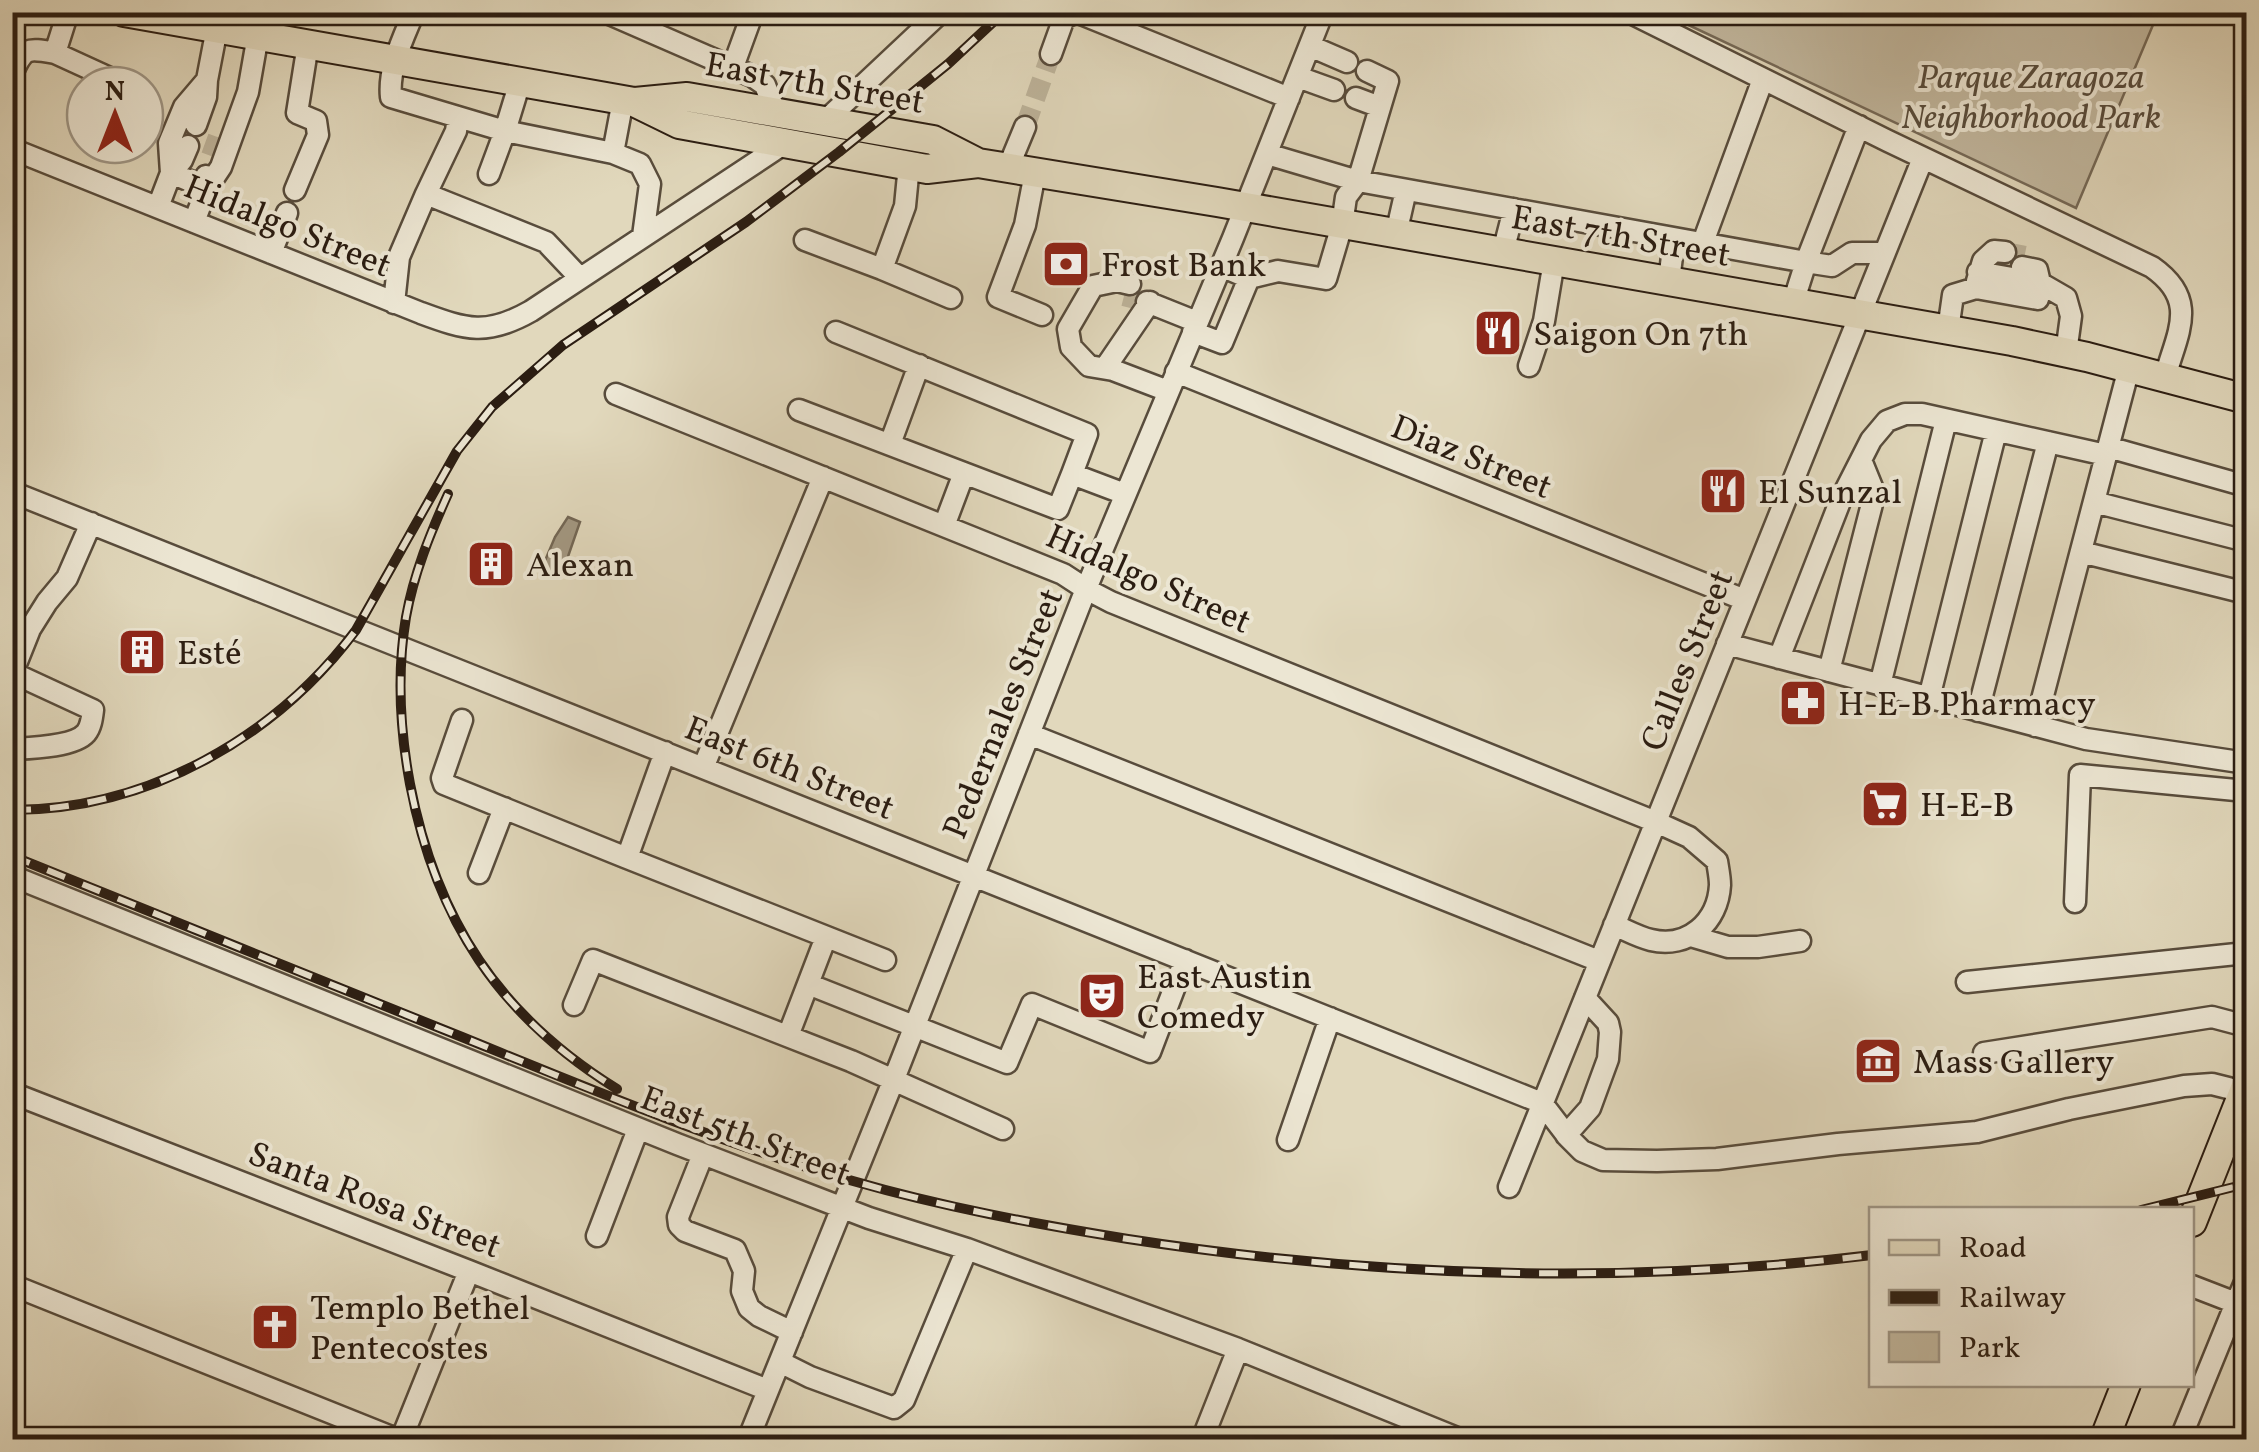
<svg xmlns="http://www.w3.org/2000/svg" width="2259" height="1452" viewBox="0 0 2259 1452" font-family="Vollkorn,serif">
<style>
.green{fill:#c2b89f;stroke:#766a58;stroke-width:2.5}
.water{fill:#a39882;stroke:#736755;stroke-width:2.5}
.lines{fill:none;stroke-linecap:round;stroke-linejoin:round}
.minor-tunnel{stroke:#bdb39a;stroke-width:20;stroke-dasharray:20 10;stroke-linecap:butt}
.minor-casing{stroke:#584c3c;stroke-width:25}
.major-casing{stroke:#2b1d12;stroke-width:32}
.minor{stroke:#ece6d3;stroke-width:20}
.major{stroke:#e1d8bc;stroke-width:28}
.rail-casing{stroke:#2b1d12;stroke-width:10}
.rail{stroke:#ece6d3;stroke-width:6;stroke-dasharray:19;stroke-linecap:butt}
.labels{text-anchor:middle;stroke-width:8;stroke-linejoin:round;paint-order:stroke}
.park-label{font-size:35px;font-style:italic;fill:#584c3c;stroke:#ece6d3}
.street-label{font-size:35px;fill:#2b1d12;stroke:#ece6d3}
.poi-label{font-size:35px;fill:#2b1d12;stroke:#ece6d3;text-anchor:start}
</style>
<rect width="100%" height="100%" fill="#e1d8bc"/>
<filter id="stains"><feTurbulence type="fractalNoise" baseFrequency=".002" numOctaves="4"/><feColorMatrix values="0 0 0 0 .2 0 0 0 0 .09 0 0 0 0 .02 0 0 0 .5 -.17"/></filter>
<radialGradient id="worn" r=".72"><stop offset=".6" stop-color="#630" stop-opacity="0"/><stop offset="1" stop-color="#630" stop-opacity=".3"/></radialGradient>
<!-- green -->
<path class="green" d="M1663 13H2158L2076 208Z"/>
<!-- water -->
<path class="water" d="M568 517 580 522 563 571 557 568 554 576 541 570 555 537Z"/>
<g class="lines">
<!-- minor-tunnel -->
<path class="minor-tunnel" d="M1025 127 1051 54
M211 156 219 134
M2005 252 2025 256
M1124 296 1147 302"/>
<!-- minor casing -->
<g class="minor-casing">
<path id="minor" d="M68 12 55 53 114 80
M414 12C403 39 388 68 391 97L505 131 489 174
M605 12 752 76 765 85 775 112
M1076 12 1289 98
M1629 12 1888 141 2152 267C2199 300 2178 331 2165 377
M1310 46 1347 62
M1051 54 1064 18 1076 12
M733 67 753 12
M12 74C24 47 27 48 55 53
M1298 77 1334 90
M520 82 505 131 613 153 623 100
M1356 98 1380 107
M825 121 941 12
M196 125 206 97 207 80
M188 146 182 160 171 173 207 188 206 176
M12 149 421 313C467 330 487 336 531 311L785 143
M613 153 640 164 650 184 643 236
M1267 154 1358 181 1806 262 1832 266 1852 253H1884
M1008 168 1025 127
M1035 173 1025 225 998 297 1042 315
M295 190 318 135 316 121 297 113 308 44
M426 194 546 242 580 278
M158 207 171 173 169 143 184 107 207 80 217 28
M194 222 207 188 221 167 248 92 258 35
M1396 234 1406 190
M805 240 882 269 905 206 909 165
M1702 245 1763 79
M1503 252 1514 209
M271 253 287 213
M882 269 951 298
M1978 272 2040 283 2066 298 2071 316 2066 353
M1249 278 1278 271 1326 279 1342 225 1346 197 1358 181 1388 81 1367 71
M1669 281 1674 240
M1977 281 1983 261 1994 251 2005 252
M1130 284 1117 281 1093 286 1068 329 1071 347 1089 366 1113 370 1168 391
M1147 302 1197 322
M394 303 399 257 426 194 456 131 458 117
M1793 303 1806 262 1859 126
M1948 330 1953 295 1976 288 2038 299 2040 283 2037 270 2022 267
M836 332 1087 434 1072 474 1125 494
M1193 332 1222 343 1249 278 1221 266
M1529 366 1544 321 1554 261
M1105 368 1150 302
M1176 372 1745 600
M616 394 1063 574 1086 589 1111 602 1656 822 1689 837 1717 861C1718 868 1720 877 1720 885 1718 922 1688 949 1651 940 1638 937 1626 930 1614 925
M799 410 1058 509 1072 474
M890 444 919 365
M2108 447 2246 486
M12 492 1542 1103 1568 1137 1582 1151 1603 1160 1657 1161 1717 1159 1838 1144 1977 1132 2069 1109 2184 1086 2212 1084 2244 1092
M2094 502 2246 541
M944 526 964 473
M2081 552 2246 593
M1727 644 2086 739 2246 763
M1779 658 1841 499 1871 440 1887 421 1905 414H1922L2106 455
M1829 671 1873 500 1874 492 1861 460
M12 674 30 629 47 602 67 578 91 523
M1880 685 1946 420
M1929 698 1996 431
M1978 711 2048 442
M462 720 442 778 444 784 627 858 665 752
M2035 726 2129 368
M1029 734 1599 961
M12 749C30 748 74 747 86 733 91 727 92 718 93 710L13 673
M703 768 823 477
M627 858 885 960
M479 873 504 808
M12 876 677 1144 869 1218 967 1249 1238 1349 1462 1440
M2075 902 2080 775 2246 791
M1694 937 1728 947H1758L1800 941
M1967 982 2246 953
M808 984 1007 1063 1032 1004 1150 1052 1185 960
M574 1005 593 960 851 1061 1003 1129
M788 1036 826 937
M1984 1053 2212 1017 2246 1026
M12 1093 469 1271 768 1390
M1566 1135 1590 1108 1608 1059 1610 1032 1608 1023 1585 998
M1288 1140 1330 1018
M703 1154 678 1217 679 1225 685 1231 735 1250 744 1271 742 1291 749 1308 759 1316 792 1332
M1509 1187 1923 158
M597 1236 638 1129
M12 1285 399 1440
M2192 1286 2236 1303 2246 1280
M780 1362 810 1377 894 1408 904 1400 967 1249
M401 1440 469 1271
M748 1440 894 1079 1086 589 1233 238 1323 12
M1202 1440 1238 1349
M2180 1440 2236 1303"/>
</g>
<!-- major casing -->
<g class="major-casing">
<path id="major" d="M124 12 634 102 679 124 927 169 978 163 1217 202 2012 341 2087 357 2246 399
M635 102 687 97 933 140 978 163
M2192 1222 2246 1086
M2104 1440 2126 1384"/>
</g>
<!-- minor -->
<use href="#minor" class="minor"/>
<!-- major -->
<use href="#major" class="major"/>
<!-- rail casing -->
<g class="rail-casing">
<path id="rail" d="M448 494C430 534 414 573 406 617 397 671 400 730 410 784 436 920 499 1016 617 1089
M12 810C148 810 276 737 356 630L457 451 492 407 563 345 746 222 839 152 948 64 1004 12
M12 856C162 916 312 977 462 1037 590 1089 719 1143 853 1181 943 1207 1035 1224 1128 1239 1373 1277 1625 1285 1872 1255
M2141 1210 2246 1184"/>
</g>
<!-- rail -->
<use href="#rail" class="rail"/>
</g>
<!-- icons -->
<defs>
<g id="bank-square" transform="scale(2.5)"><rect x="-9" y="-9" width="18" height="18" rx="4" fill="#8f2418" stroke="#ece6d3"/><path d="M-6-4H6V4H-6ZM0-2.3a2.3 2.3 0 1 0 0 4.6a2.3 2.3 0 1 0 0-4.6Z" fill="#fff"/></g>
<g id="restaurant-square" transform="scale(2.5)"><rect x="-9" y="-9" width="18" height="18" rx="4" fill="#8f2418" stroke="#ece6d3"/><path d="M-5-6h1v4h1v-4h1v4h1v-4h1v5L-1.5 .5V6h-2V.5L-5-1ZM5-6V6H3V1.5H1.5Q1.5-4 5-6Z" fill="#fff"/></g>
<g id="building-square" transform="scale(2.5)"><rect x="-9" y="-9" width="18" height="18" rx="4" fill="#8f2418" stroke="#ece6d3"/><path d="M-4-6H4V6H1V3H-1V6H-4ZM-2.5-4.3h1.7v1.8h-1.7ZM.8-4.3h1.7v1.8H.8ZM-2.5-1h1.7V.8h-1.7ZM.8-1h1.7V.8H.8Z" fill="#fff"/></g>
<g id="pharmacy-square" transform="scale(2.5)"><rect x="-9" y="-9" width="18" height="18" rx="4" fill="#8f2418" stroke="#ece6d3"/><path d="M-2-6h4v4h4v4h-4v4h-4v-4h-4v-4h4Z" fill="#fff"/></g>
<g id="supermarket-square" transform="scale(2.5)"><rect x="-9" y="-9" width="18" height="18" rx="4" fill="#8f2418" stroke="#ece6d3"/><path d="M-6-5.5h2.5l.6 2H6L4.5 2H-2.5L-4.4-4H-6ZM-1.5 3.2a1.3 1.3 0 1 0 .1 0ZM3 3.2a1.3 1.3 0 1 0 .1 0Z" fill="#fff"/></g>
<g id="theatre-square" transform="scale(2.5)"><rect x="-9" y="-9" width="18" height="18" rx="4" fill="#8f2418" stroke="#ece6d3"/><path d="M-5-5.5Q0-4 5-5.5V0Q5 5 0 6Q-5 5-5 0ZM-3.3-2.5H-1v1.5H-3.3ZM1-2.5H3.3v1.5H1ZM-2.8 1Q0 5.5 2.8 1Z" fill="#fff"/></g>
<g id="museum-square" transform="scale(2.5)"><rect x="-9" y="-9" width="18" height="18" rx="4" fill="#8f2418" stroke="#ece6d3"/><path d="M0-6L6-3V-2H-6V-3ZM-5-1h2V3h-2ZM-1-1h2V3h-2ZM3-1h2V3H3ZM-6 4H6V6H-6Z" fill="#fff"/></g>
<g id="church-square" transform="scale(2.5)"><rect x="-9" y="-9" width="18" height="18" rx="4" fill="#8f2418" stroke="#ece6d3"/><path d="M-1.2-6h2.4v3.5h3.3v2.4h-3.3V6h-2.4V-.1h-3.3v-2.4h3.3Z" fill="#fff"/></g>
</defs>
<g fill-rule="evenodd">
<use href="#bank-square" x="1066" y="264"/>
<use href="#restaurant-square" x="1498" y="333"/>
<use href="#restaurant-square" x="1723" y="491"/>
<use href="#building-square" x="491" y="564"/>
<use href="#building-square" x="142" y="652"/>
<use href="#pharmacy-square" x="1803" y="703"/>
<use href="#supermarket-square" x="1885" y="804"/>
<use href="#theatre-square" x="1102" y="996"/>
<use href="#museum-square" x="1878" y="1061"/>
<use href="#church-square" x="275" y="1327"/>
</g>
<g class="labels">
<!-- park labels -->
<g class="park-label">
<text x="2031" y="88">Parque Zaragoza<tspan x="2031" dy="40">Neighborhood Park</tspan></text>
</g>
<!-- street labels -->
<g class="street-label">
<text transform="translate(815 82) rotate(10)" y="12">East 7th Street</text>
<text transform="translate(288 225) rotate(22)" y="12">Hidalgo Street</text>
<text transform="translate(1621 235) rotate(10)" y="12">East 7th Street</text>
<text transform="translate(1472 456) rotate(22)" y="12">Diaz Street</text>
<text transform="translate(1149 578) rotate(24)" y="12">Hidalgo Street</text>
<text transform="translate(1686 660) rotate(-68)" y="12">Calles Street</text>
<text transform="translate(1002 713) rotate(-68)" y="12">Pedernales Street</text>
<text transform="translate(790 767) rotate(22)" y="12">East 6th Street</text>
<text transform="translate(746 1135) rotate(21)" y="12">East 5th Street</text>
<text transform="translate(375 1199) rotate(21)" y="12">Santa Rosa Street</text>
</g>
<!-- poi labels -->
<g class="poi-label">
<text x="1101" y="276">Frost Bank</text>
<text x="1533" y="345">Saigon On 7th</text>
<text x="1758" y="503">El Sunzal</text>
<text x="526" y="576">Alexan</text>
<text x="177" y="664">Esté</text>
<text x="1838" y="715">H-E-B Pharmacy</text>
<text x="1920" y="816">H-E-B</text>
<text x="1137" y="988">East Austin<tspan x="1137" dy="40">Comedy</tspan></text>
<text x="1913" y="1073">Mass Gallery</text>
<text x="310" y="1319">Templo Bethel<tspan x="310" dy="40">Pentecostes</tspan></text>
</g>
</g>
<!-- margin -->
<rect width="2259" height="1452" fill="none" stroke="#e1d8bc" stroke-width="50"/>
<rect x="15" y="15" width="2229" height="1422" fill="none" stroke="#2b1d12" stroke-width="5"/>
<rect x="25" y="25" width="2209" height="1402" fill="none" stroke="#2b1d12" stroke-width="2.5"/>
<!-- legend -->
<rect x="1869" y="1207" width="325" height="180" fill="#ece6d3" stroke="#9f9686" stroke-width="2.5"/>
<rect x="1889" y="1240" width="50" height="15" fill="#e1d8bc" stroke="#9f9686" stroke-width="2.5"/>
<text x="1959" y="1257" font-size="30" fill="#2b1d12">Road</text>
<rect x="1889" y="1290" width="50" height="15" fill="#2b1d12" stroke="#9f9686" stroke-width="2.5"/>
<text x="1959" y="1307" font-size="30" fill="#2b1d12">Railway</text>
<rect x="1889" y="1332" width="50" height="30" fill="#c2b89f" stroke="#9f9686" stroke-width="2.5"/>
<text x="1959" y="1357" font-size="30" fill="#2b1d12">Park</text>
<!-- north arrow -->
<g transform="translate(115 115)"><circle r="48" fill="#ece6d3" stroke="#9f9686" stroke-width="2.5"/>
<path d="M0-8L18 38L0 25L-18 38Z" fill="#8f2418"/>
<text y="-15" font-size="28" font-weight="bold" text-anchor="middle" fill="#2b1d12">N</text>
</g>
<rect width="100%" height="100%" filter="url(#stains)"/>
<rect width="100%" height="100%" fill="url(#worn)"/>
</svg>
